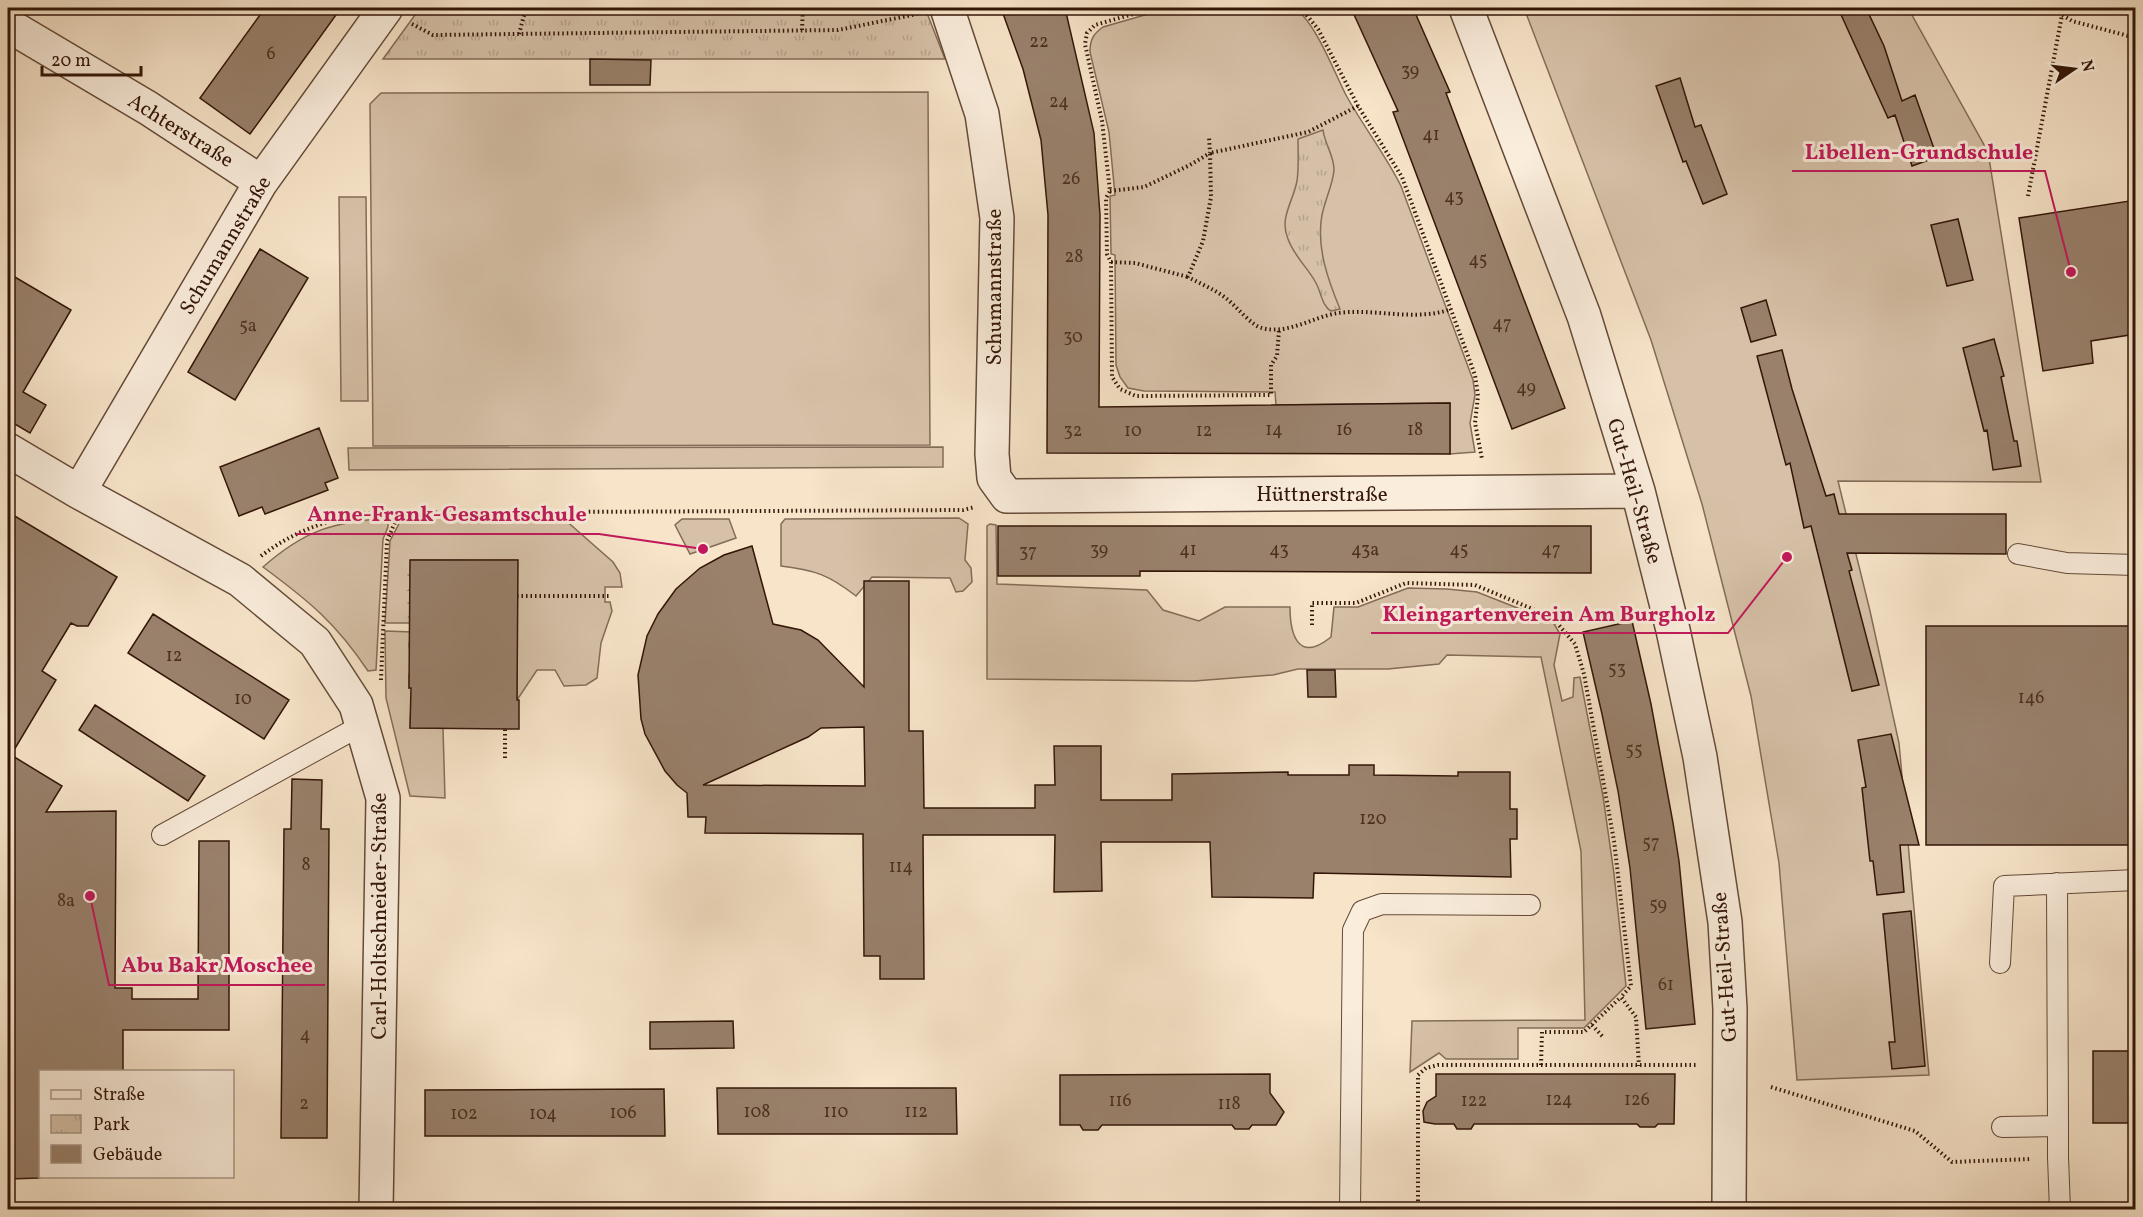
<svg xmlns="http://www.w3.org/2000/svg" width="2143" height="1217" viewBox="0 0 2143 1217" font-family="Vollkorn,serif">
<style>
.green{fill:#d6c1a8;stroke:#846c58;stroke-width:1.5}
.park{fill:url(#park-tufts);stroke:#846c58;stroke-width:1.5}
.building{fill:#99816c;stroke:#331608;stroke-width:1.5;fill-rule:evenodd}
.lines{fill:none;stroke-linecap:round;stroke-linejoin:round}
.service-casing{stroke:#644a38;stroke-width:22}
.minor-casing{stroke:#644a38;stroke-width:36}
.path{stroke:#331608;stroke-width:4;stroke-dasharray:1.5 3;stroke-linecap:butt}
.service{stroke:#faeddc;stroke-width:20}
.minor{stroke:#faeddc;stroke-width:33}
.labels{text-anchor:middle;stroke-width:6;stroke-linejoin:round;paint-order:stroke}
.number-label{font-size:18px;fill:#4c3121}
.street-label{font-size:21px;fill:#331608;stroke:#faeddc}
.leader{fill:none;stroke:#c2185b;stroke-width:2}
.callout-dot{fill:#c2185b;stroke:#faeddc;stroke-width:2}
.callout-label{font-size:22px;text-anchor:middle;font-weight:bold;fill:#c2185b;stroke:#faeddc;stroke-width:6;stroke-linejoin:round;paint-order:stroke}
</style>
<defs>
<pattern id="park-tufts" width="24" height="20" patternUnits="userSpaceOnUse" patternTransform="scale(1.5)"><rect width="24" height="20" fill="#d6c1a8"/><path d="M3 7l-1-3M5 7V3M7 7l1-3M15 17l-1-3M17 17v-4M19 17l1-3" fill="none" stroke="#b8a58f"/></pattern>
</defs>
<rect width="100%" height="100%" fill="#f7e4c9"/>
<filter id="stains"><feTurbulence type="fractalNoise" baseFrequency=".00333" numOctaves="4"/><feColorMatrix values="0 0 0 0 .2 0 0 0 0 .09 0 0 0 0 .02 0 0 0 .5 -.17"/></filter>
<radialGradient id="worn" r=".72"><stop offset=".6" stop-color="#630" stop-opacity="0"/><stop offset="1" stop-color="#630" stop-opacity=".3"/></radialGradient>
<!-- green -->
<path class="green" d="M1169 8H1295C1317 25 1333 70 1346 95 1363 126 1385 154 1401 186L1473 380 1475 395 1470 423 1475 452 1450 454V403L1276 405 1275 392 1144 391 1128 388 1120 377 1116 365 1115 255 1111 254 1110 196 1115 195 1109 132 1090 52C1090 40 1093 34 1103 27Z
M1524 8H1908L1988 152 2041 482 1838 481 1870 611 1899 743 1929 1075 1797 1080 1779 863 1751 696 1702 504 1651 340Z
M928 92 930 445 373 446 370 104 381 93Z
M339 197H366L368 401H341Z
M943 447V467L349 470 348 448Z
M388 518V527L383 539 376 670 368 671C336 623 309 601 263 567 305 530 333 522 388 518Z
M402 518 564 519 613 562 620 573 622 587H605V602H610L612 611 601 643 597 678 586 685 564 686 555 670H537L517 700V560H411L412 574 409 575 412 576V588L409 590H412V602L409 603 412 604V615L409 617 412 618V623H385L390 541Z
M959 518 968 524 965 560 971 568 972 582 963 591 956 592 950 578 872 577 856 596C829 575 815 570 781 566V524L785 519Z
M682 519H729L736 538 690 554 675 525Z
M990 524 996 525 997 584 1147 590 1163 610 1199 621 1225 607H1290C1290 636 1299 663 1331 637L1334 607H1358L1408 588 1447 589 1477 592 1553 622 1560 634 1554 665 1562 701 1573 697 1574 678 1580 677 1603 796 1614 874 1626 986 1584 1028H1518V1059H1446L1439 1053 1410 1072 1412 1021 1585 1020 1581 851 1541 657 1447 655 1439 664 1388 669H1298L1273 675 1194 681 987 679V526Z
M385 631 412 632 409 644 412 672 409 674V688H412L410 728H443L445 798 410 796 386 698Z"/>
<!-- park -->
<path class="park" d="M420 8H925L945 59H383Z
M1323 130C1325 145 1334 155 1334 170 1333 184 1325 200 1322 215 1316 247 1328 280 1340 309L1331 311C1322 306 1321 292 1316 283 1308 268 1294 256 1288 239 1279 218 1293 202 1297 181 1299 167 1298 152 1298 139Z"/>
<!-- building -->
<path class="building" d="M265 8H341L250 134 200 98Z
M1001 8H1065L1094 133 1100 215 1099 407 1450 403V454L1047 453 1048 215 1041 140 1023 69Z
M1351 8H1413L1450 92 1446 93 1565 408 1512 429 1393 112 1398 111Z
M1838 8H1866L1884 46 1902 101 1915 95 1937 157 1912 166 1895 115 1888 118Z
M590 59 651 60 650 85H590Z
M1680 78 1695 127 1701 125 1727 194 1703 204 1686 161 1683 162 1656 86Z
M2136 200V334L2091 341 2093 363 2043 371 2019 218Z
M1958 219 1973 280 1947 286 1931 225Z
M260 249 308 278 235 400 188 372Z
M8 273 71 310 23 392 46 405 30 433 8 420Z
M1766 300 1776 335 1751 342 1741 308Z
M1994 339 2004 376 2001 377 2014 441H2017L2021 466 1993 470 1987 430 1984 431 1963 348Z
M1782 350 1792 389 1826 496 1834 494 1839 514H2006V554L1847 553 1852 570 1849 571 1879 685 1852 691 1811 526 1804 528 1790 463 1786 465 1757 356Z
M319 428 338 478 325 483 328 490 265 514 262 507 239 516 220 467Z
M8 512 117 577 88 626H77L71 623 42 671 56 680 11 755 62 786 46 812 116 811 115 988H132V999H198L199 841H229V1030H123V1071H40V1178L8 1179Z
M998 526H1591V573L1140 571V576H998Z
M752 546 773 624 801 630 818 640 864 687V581H909V731H923L924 808H1035V785H1055L1054 746H1101V800H1172V774L1288 772V775H1349V765H1374V775L1458 776V772H1510V809H1517V839H1510L1511 877 1314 873 1313 898 1212 897 1210 842H1101L1102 891 1054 892 1055 835H923L924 979H880V956H864L863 834 705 833 706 817H688L687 793 677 785 665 771 645 734 641 719 638 675 647 636 658 614 676 589 700 568 724 555ZM864 727 865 786 703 785 808 737 821 728Z
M410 560H518L517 700H519V729L410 728 411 688H409Z
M153 614 289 700 264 739 128 653Z
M1632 621 1651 704 1673 823 1679 861 1695 1024 1646 1029 1630 868 1618 791 1602 714 1583 632Z
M1926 626H2136V845H1926Z
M1307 670H1335L1336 697H1308Z
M95 705 205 776 188 801 79 730Z
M1891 734 1919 845H1900L1904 892 1877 895 1873 861H1870L1862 788 1866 787 1858 740Z
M292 779 322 780 321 829H329L327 1138H281L284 829H291Z
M1911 911 1925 1066 1892 1069 1889 1042H1895L1883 914Z
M733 1021 734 1048 650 1049V1022Z
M2093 1051H2136V1123H2093Z
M1270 1074V1093L1284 1112 1276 1125H1252L1249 1129H1235L1232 1125H1102L1098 1130H1083L1080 1125H1060V1075Z
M1436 1074H1675L1674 1124H1658L1655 1127H1640L1637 1124H1474L1471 1129H1457L1454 1124H1435L1424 1122 1423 1111 1427 1102 1436 1096Z
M717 1088H956L957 1134H718Z
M664 1089 665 1136H425V1090Z"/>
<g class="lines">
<!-- service casing -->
<g class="service-casing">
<path id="service" d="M2018 554 2067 563 2136 565
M162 835 362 725
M2057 883 2058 1126
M2000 963 2004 886 2136 880
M2002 1127 2058 1126V1157L2060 1210
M1350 1210 1353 930 1362 911 1382 904 1530 905"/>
</g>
<!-- minor casing -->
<g class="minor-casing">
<path id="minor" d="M947 8 982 114 997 218 992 454 994 478 1007 496 1638 491
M1466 8 1584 316 1638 491 1673 630 1700 757 1725 922 1730 1009 1729 1210
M8 25 148 108 261 182
M8 450 79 492 240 580 315 642 356 705 383 798 376 1210
M79 492 261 182 386 8"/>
</g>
<!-- path -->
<path class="path" d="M1154 8 1095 25 1087 33 1085 44 1102 121 1110 191 1106 198 1107 254 1111 262 1112 377 1120 389 1136 396 1271 395V365L1277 356 1279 330
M1301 8 1318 29 1358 106 1402 177 1475 375 1478 396 1475 423 1482 459
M2051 8 2072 21 2136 38
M412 24 433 35 838 30 917 14
M802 30 803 8
M519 34 526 8
M1358 106 1308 132 1210 153 1211 197 1203 241 1188 277C1201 284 1216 290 1227 299 1237 307 1252 326 1262 328 1287 335 1313 317 1338 313 1375 308 1416 322 1451 309
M1110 191 1144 187 1190 165 1210 153 1209 137
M2028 196 2062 15
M1111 262 1135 263 1188 277
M261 556C293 532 322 522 361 513L963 510 975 507
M517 596H610
M1312 625V603H1356L1406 583 1475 585 1552 617 1575 644 1584 674 1614 841 1631 986 1621 997 1636 1017 1639 1066
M381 680 387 541 399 513
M505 758V728
M1592 1025 1603 1037
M1541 1065 1542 1032H1584L1621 997
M1771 1087 1915 1131 1952 1162 2031 1159
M1418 1210V1075L1426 1068 1438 1065H1697"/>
<!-- service -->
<use href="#service" class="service"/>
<!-- minor -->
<use href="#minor" class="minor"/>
</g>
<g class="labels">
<!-- number labels -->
<g class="number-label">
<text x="1039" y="47">22</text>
<text x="271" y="59">6</text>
<text x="1410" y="76">39</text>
<text x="1059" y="107">24</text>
<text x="1431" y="140">41</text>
<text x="1071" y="184">26</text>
<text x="1454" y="202">43</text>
<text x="1074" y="262">28</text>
<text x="1478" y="265">45</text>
<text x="1502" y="329">47</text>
<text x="248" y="331">5a</text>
<text x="1073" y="342">30</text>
<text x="1526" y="393">49</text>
<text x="1274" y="435">14</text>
<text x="1344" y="435">16</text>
<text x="1415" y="435">18</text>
<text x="1073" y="436">32</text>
<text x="1133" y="436">10</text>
<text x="1204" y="436">12</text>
<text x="1099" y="555">39</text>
<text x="1188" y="555">41</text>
<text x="1279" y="555">43</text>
<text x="1365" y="555">43a</text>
<text x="1459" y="555">45</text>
<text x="1551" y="555">47</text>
<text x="1028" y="557">37</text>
<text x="174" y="661">12</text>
<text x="1617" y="674">53</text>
<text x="2031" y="703">146</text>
<text x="243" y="704">10</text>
<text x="1634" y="755">55</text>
<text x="1373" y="824">120</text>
<text x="1651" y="848">57</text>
<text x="306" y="870">8</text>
<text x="901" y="872">114</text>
<text x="66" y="906">8a</text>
<text x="1658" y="910">59</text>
<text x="1666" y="990">61</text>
<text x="305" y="1040">4</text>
<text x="1559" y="1105">124</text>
<text x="1637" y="1105">126</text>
<text x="1120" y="1106">116</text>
<text x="1474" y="1106">122</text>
<text x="304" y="1109">2</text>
<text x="1229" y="1109">118</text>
<text x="757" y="1117">108</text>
<text x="836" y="1117">110</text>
<text x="916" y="1117">112</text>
<text x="623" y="1118">106</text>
<text x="464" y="1119">102</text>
<text x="543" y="1119">104</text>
</g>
<!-- street labels -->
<g class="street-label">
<text transform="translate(181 130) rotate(32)" y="7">Achterstraße</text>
<text transform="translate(225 245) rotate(-59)" y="7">Schumannstraße</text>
<text transform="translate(994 287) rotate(-90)" y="7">Schumannstraße</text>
<text transform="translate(1635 491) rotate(74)" y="7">Gut-Heil-Straße</text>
<text x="1322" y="501">Hüttnerstraße</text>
<text transform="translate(379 916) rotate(-90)" y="7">Carl-Holtschneider-Straße</text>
<text transform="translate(1724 967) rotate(-94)" y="7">Gut-Heil-Straße</text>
</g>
</g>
<!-- callouts -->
<path class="leader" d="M2071 272L2045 171H1792M703 549L599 534H296M1787 557L1728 633H1371M90 896L109 985H325"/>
<g class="callout-dot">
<circle cx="2071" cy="272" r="6"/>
<circle cx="703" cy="549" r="6"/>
<circle cx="1787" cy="557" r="6"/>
<circle cx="90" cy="896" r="6"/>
</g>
<g class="callout-label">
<text x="1919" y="159">Libellen-Grundschule</text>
<text x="447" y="521">Anne-Frank-Gesamtschule</text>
<text x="1549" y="621">Kleingartenverein Am Burgholz</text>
<text x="217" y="972">Abu Bakr Moschee</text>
</g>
<!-- margin -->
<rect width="2143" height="1217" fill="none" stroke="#f7e4c9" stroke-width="30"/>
<rect x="9" y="9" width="2125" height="1199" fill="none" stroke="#331608" stroke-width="3"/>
<rect x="15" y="15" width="2113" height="1187" fill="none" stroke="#331608" stroke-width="1.5"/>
<!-- legend -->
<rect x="39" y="1070" width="195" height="108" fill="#faeddc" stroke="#aa9787" stroke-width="1.5"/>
<rect x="51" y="1090" width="30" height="9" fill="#faeddc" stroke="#aa9787" stroke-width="1.5"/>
<text x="93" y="1100" font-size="18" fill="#331608">Straße</text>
<rect x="51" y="1115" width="30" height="18" fill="url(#park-tufts)" stroke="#aa9787" stroke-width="1.5"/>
<text x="93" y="1130" font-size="18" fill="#331608">Park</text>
<rect x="51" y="1145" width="30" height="18" fill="#99816c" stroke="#aa9787" stroke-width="1.5"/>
<text x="93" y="1160" font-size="18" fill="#331608">Gebäude</text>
<!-- north arrow -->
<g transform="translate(2074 69) rotate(76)" stroke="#faeddc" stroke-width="4.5" paint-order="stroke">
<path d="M0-4.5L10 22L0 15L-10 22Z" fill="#331608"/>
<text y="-9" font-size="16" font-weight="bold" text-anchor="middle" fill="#331608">N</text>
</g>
<!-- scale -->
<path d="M42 66v9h99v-9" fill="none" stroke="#331608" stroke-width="3"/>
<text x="51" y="66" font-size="18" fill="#331608" stroke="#faeddc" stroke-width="4.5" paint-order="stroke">20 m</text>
<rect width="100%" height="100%" filter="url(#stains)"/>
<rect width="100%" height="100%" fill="url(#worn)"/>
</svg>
